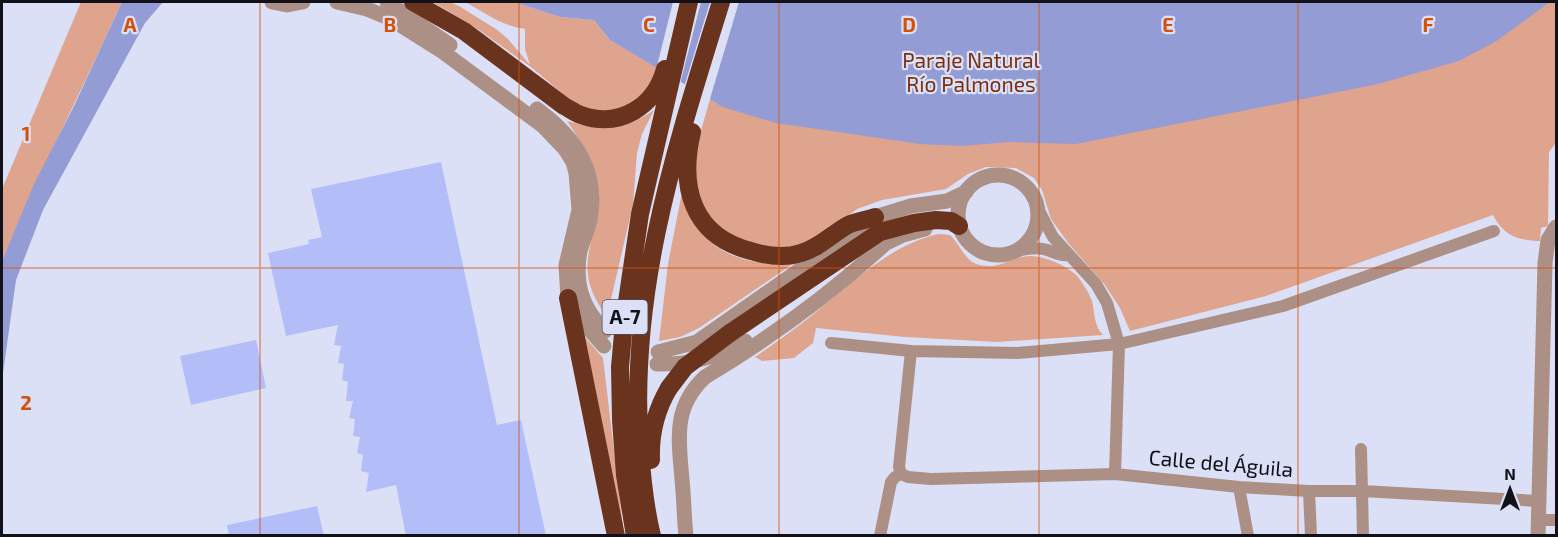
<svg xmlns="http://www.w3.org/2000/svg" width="1558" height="537" viewBox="0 0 1558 537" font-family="'Exo 2',sans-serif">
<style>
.green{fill:#dea48e}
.water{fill:#939cd5}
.pier{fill:#dbe0f7}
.building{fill:#b3bdf8}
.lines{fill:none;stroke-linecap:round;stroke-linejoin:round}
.minor{stroke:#ac9085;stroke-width:12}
.tertiary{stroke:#ac9085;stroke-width:15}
.motorway{stroke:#6a331e;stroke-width:18}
.motorway-bridge{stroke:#6a331e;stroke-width:18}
.grid{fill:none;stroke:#d2520d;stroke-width:1.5;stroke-opacity:0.55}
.labels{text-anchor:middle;stroke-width:4.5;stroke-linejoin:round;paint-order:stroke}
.shield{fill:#dbe0f7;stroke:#4d4f5c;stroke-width:1.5}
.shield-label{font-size:20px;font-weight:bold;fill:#101119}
.park-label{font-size:21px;fill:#7b2f0d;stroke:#dbe0f7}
.street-label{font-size:21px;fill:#101119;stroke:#dbe0f7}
.grid-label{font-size:20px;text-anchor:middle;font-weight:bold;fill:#d2520d;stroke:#dbe0f7;stroke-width:4.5;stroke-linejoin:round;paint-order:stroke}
</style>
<rect width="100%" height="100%" fill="#dbe0f7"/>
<!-- green -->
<path class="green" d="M81 2H122C83 88 39 173 2 261V189Z
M433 2H450L459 6 496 29 507 38 530 65 525 49V29C499 25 488 14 465 2H514L560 17 594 20 610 40 657 67 649 92 624 110H588L570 100 531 67 476 28Z
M748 2H1556V146L1555 144 1549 152 1548 226 1541 228 1540 241C1517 240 1504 236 1493 215L1266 296 1130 331 1120 308 1105 285 1069 244 1051 219 1042 190 1034 178 1016 168 986 167 968 174 946 189 882 200 857 209 824 235 800 246 777 249 735 240 707 217 694 178 698 141 710 99 716 103Z
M654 110 642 134 637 153 633 204 607 317C586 288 583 269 593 234 595 224 599 213 599 202 600 174 583 144 567 121 600 130 625 131 654 110Z
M683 187C687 197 689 210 693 219 714 259 754 265 794 263L699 328 680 337 659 341 668 264Z
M938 234 950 235C959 243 964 258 974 263 997 273 1013 255 1032 256 1047 257 1064 265 1075 274 1081 279 1089 293 1092 301 1095 314 1094 326 1103 335L997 342 905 337 816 328 813 343 794 358 762 361 755 357C778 341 801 325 822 307 859 277 892 245 938 234Z
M583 335 603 358 624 535Z"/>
<!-- water -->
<path class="water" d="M122 2H163L145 23 43 210 16 280 2 380V261L34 184 74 106Z
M514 2H1550L1495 42 1459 61 1378 84 1076 144 1010 142 961 146 920 144 776 123 723 107 610 40 594 20 560 17Z"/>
<!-- pier -->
<path class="pier" d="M673 2H701L680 84 656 70Z
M710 2H739L709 102 684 87Z"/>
<!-- building -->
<path class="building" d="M441 162 497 425 521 420 546 536H406L396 485 366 492 369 473 361 471 363 455 357 453 360 437 353 436 355 419 349 418 353 401H346L348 382 342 380 344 364 338 363 341 346 334 345 338 325 286 336 268 253 309 244 308 240 322 237 311 189Z
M256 340 266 388 191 405 180 356Z
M317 506 324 536H229L227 525Z"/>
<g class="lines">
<!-- minor -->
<path class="minor" d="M1036 205 1053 237 1096 284 1107 303 1119 344 1115 474
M1016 251C1025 249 1034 247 1043 249 1051 250 1059 257 1068 255
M831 343 911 351 899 467 901 474 895 477 891 482 880 536
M911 351 1018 353 1119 344 1283 306 1494 231
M1361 449 1363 536
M901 474 908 477 931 479 1115 474 1239 487 1309 491H1363L1539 501
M1239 487 1248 536
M1309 491 1311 536
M1539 520H1556"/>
<!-- tertiary -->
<path class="tertiary" d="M272 2 287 5 303 2
M337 2 367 9 389 18 443 52 543 126 565 149 573 162 576 173 579 210 566 265 568 298 580 319 604 346
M387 2 450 45
M537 109C575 137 599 170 590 220 588 230 583 240 580 251 574 283 582 308 605 331
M958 215a40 40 0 1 1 80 0a40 40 0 1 1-80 0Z
M880 246 903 235 925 229
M658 352 697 342 875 217 911 206 947 201 966 192
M657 364C690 365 717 357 745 341
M686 536C684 517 684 498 682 480 679 440 672 408 705 377 770 338 832 293 887 242
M1538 536 1545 263 1548 240 1556 227"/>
<!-- motorway -->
<path class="motorway" d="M413 2 464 31 564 106C570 109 575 113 581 115 620 129 655 106 665 69
M692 132C679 187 692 236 751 251 767 256 786 258 801 253 819 248 832 234 848 225 856 221 866 220 875 217
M568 298 616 536
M730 333 880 232 914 223 936 220 951 221 959 226
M651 460C650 435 656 410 669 388
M635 536 625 475 621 420 620 367 624 322 640 214 689 2
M652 536C645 508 642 478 640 450 628 292 675 150 721 2"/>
<!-- motorway-bridge -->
<path class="motorway-bridge" d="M669 388 685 367 730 333"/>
</g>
<!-- grid -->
<path class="grid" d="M260 2V536M519 2V536M779 2V536M1039 2V536M1298 2V536M2 268H1556"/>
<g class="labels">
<!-- shield labels -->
<rect class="shield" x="602.5" y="300" width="45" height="34" rx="4.5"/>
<g class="shield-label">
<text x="625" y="324">A-7</text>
</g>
<!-- park labels -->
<g class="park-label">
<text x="971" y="68">Paraje Natural<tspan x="971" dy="24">Río Palmones</tspan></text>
</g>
<!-- street labels -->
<g class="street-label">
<text transform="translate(1221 464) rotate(5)" y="7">Calle del Águila</text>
</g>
</g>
<g class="grid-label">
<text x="130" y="32">A</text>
<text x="390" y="32">B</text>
<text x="649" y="32">C</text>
<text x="909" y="32">D</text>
<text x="1168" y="32">E</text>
<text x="1428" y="32">F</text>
<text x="26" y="141">1</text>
<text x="26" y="410">2</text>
</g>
<!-- border -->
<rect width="1558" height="537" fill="none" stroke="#101119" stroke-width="6"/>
<!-- north arrow -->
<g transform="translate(1510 489)" stroke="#dbe0f7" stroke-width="4.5" paint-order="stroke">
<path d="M0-4.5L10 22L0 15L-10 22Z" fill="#101119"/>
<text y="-9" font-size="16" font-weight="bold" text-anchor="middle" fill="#101119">N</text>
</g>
</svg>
